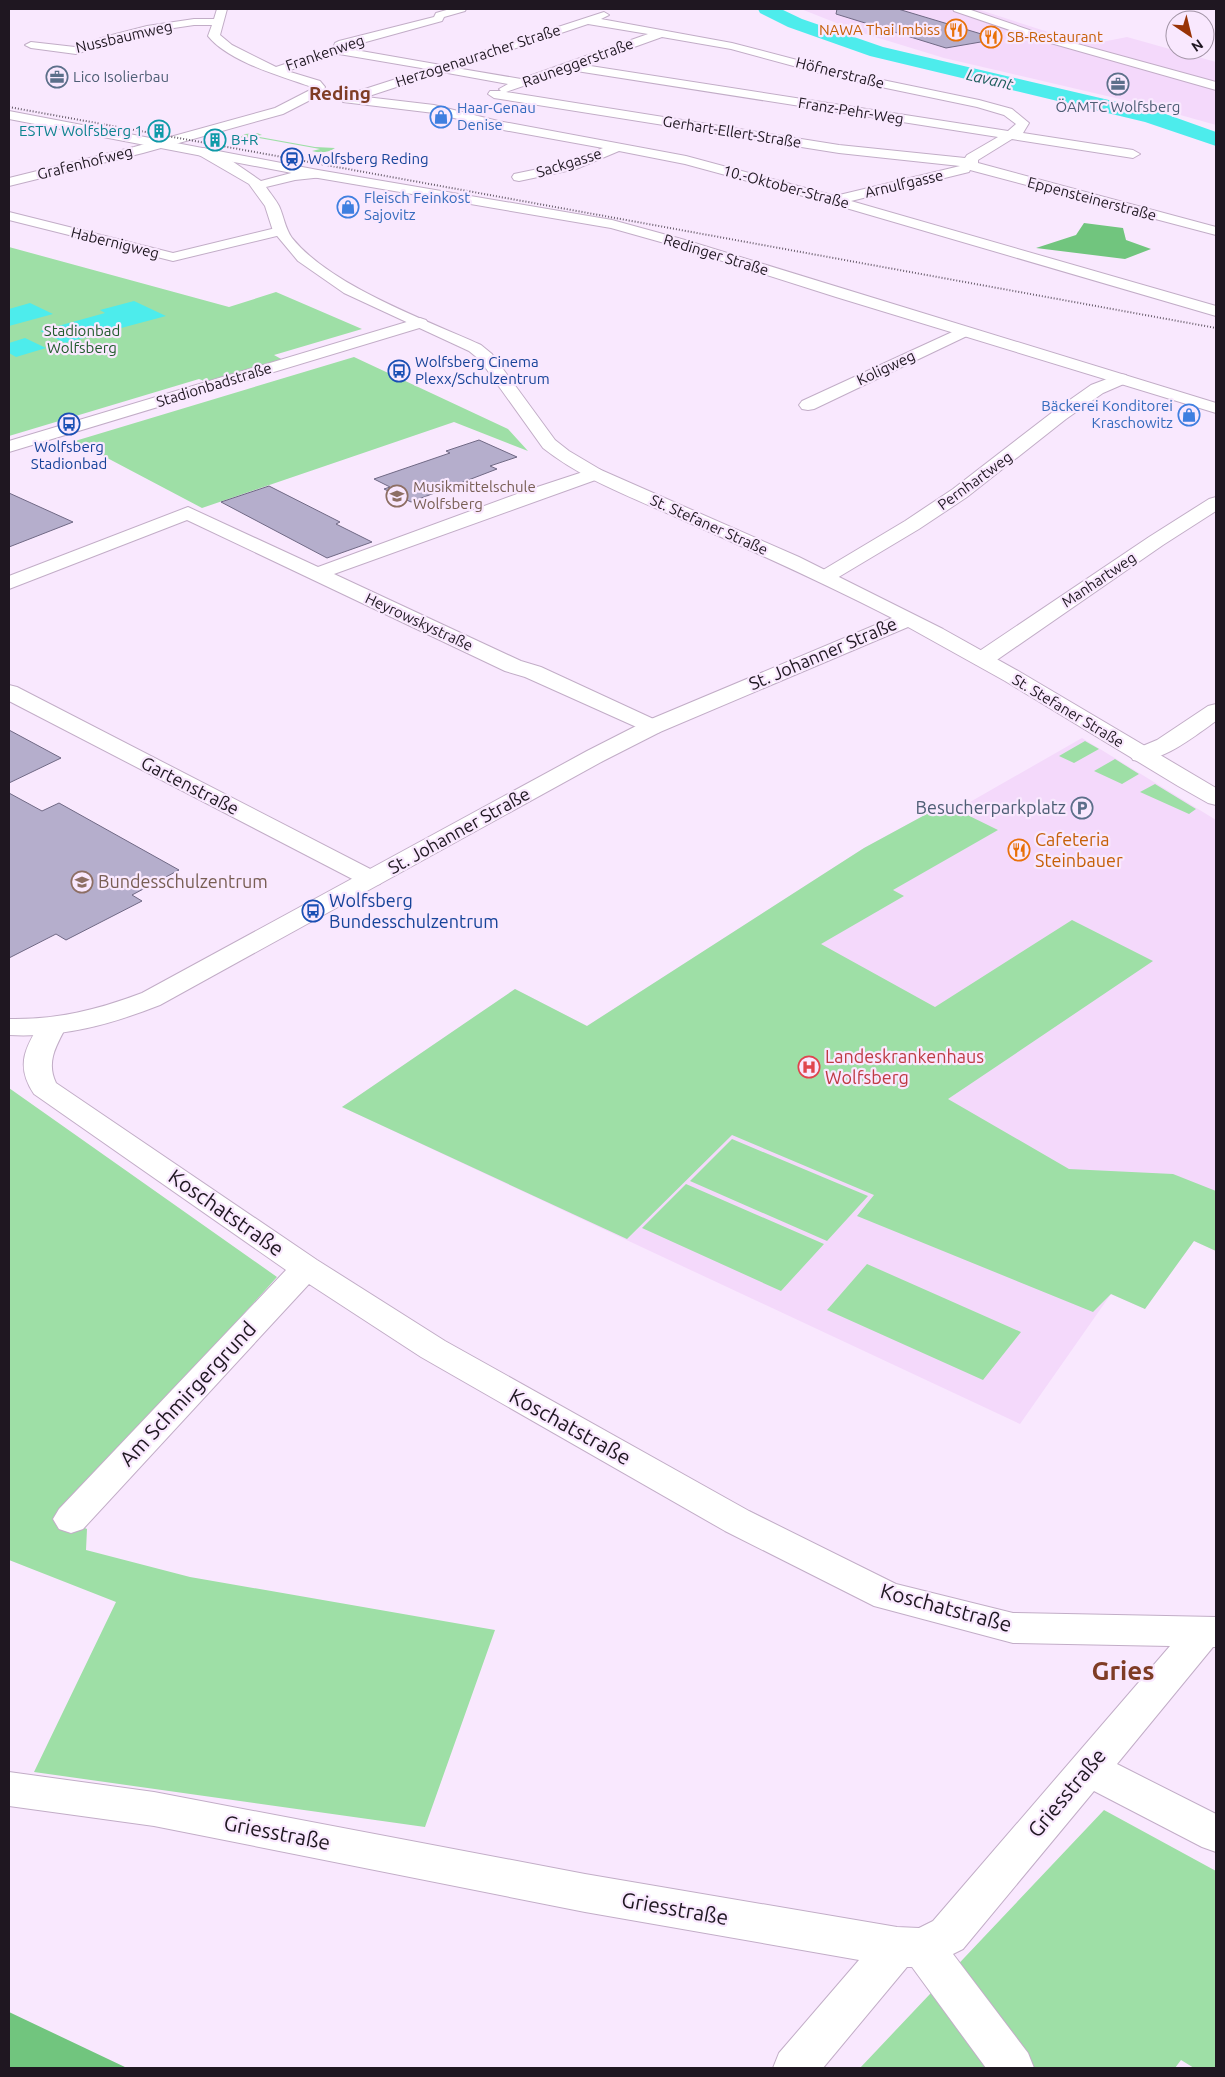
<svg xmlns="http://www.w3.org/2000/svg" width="1225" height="2077" viewBox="0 0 1225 2077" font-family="Ubuntu,sans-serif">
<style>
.built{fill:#f4d9fb}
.green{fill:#9edfa6}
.forest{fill:#71c57e}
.water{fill:#4decec}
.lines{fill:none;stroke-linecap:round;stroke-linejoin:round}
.river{fill:#4decec;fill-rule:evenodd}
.building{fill:#b5aecc;stroke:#706985}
.minor-casing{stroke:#c2adc7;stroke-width:2}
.tertiary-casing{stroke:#c2adc7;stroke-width:2}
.secondary-casing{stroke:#c2adc7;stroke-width:2}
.primary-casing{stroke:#c2adc7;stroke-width:2}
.minor{fill:#fff;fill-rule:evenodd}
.tertiary{fill:#fff;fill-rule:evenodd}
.secondary{fill:#fff;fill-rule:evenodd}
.primary{fill:#fff;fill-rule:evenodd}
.rail{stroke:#695e6c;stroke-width:2;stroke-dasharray:1 2;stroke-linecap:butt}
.labels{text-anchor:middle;stroke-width:4.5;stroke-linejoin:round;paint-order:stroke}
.far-food-label{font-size:15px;fill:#c56008;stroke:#f9e8fe;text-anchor:end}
.far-street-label{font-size:15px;fill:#1f1721;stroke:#f9e8fe}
.far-service-label{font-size:15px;fill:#4e5e75;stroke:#f9e8fe;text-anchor:start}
.far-shop-label{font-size:15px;fill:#366cbe;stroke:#f9e8fe;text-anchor:start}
.far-culture-label{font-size:15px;fill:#0d838f;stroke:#f9e8fe;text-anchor:end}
.far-transit-label{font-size:15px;fill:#164399;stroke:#f9e8fe;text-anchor:start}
.far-park-label{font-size:15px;fill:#215b2d;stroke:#f9e8fe}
.far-education-label{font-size:15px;fill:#785e54;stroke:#f9e8fe;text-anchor:start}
.far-water-label{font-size:16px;font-style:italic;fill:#1b5c5c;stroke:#f9e8fe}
.street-label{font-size:18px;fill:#1f1721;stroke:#f9e8fe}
.service-label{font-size:18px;fill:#4e5e75;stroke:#f9e8fe;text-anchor:end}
.food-label{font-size:18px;fill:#c56008;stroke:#f9e8fe;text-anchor:start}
.education-label{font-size:18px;fill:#785e54;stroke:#f9e8fe;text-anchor:start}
.transit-label{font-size:18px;fill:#164399;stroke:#f9e8fe;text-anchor:start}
.health-label{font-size:18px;fill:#be3a42;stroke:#f9e8fe;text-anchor:start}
.far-district-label{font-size:19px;font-weight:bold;fill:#7f3c25;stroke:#f9e8fe}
.near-street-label{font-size:21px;fill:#1f1721;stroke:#f9e8fe}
.near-district-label{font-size:26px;font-weight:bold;fill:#7f3c25;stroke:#f9e8fe}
</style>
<rect width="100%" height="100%" fill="#f9e8fe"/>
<!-- built -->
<path class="built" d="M801 9H977L1048 32 1092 44 1127 37 1216 62V125L1141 104 944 58 859 32Z
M1082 738 1216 820V1251L1194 1241 1145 1309 1111 1294 1020 1424 342 1107 515 989 587 1026 864 848 945 804 956 810Z"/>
<!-- green -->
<path class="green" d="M257 133 262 135 254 136 315 147 335 148C328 153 320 153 312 151L320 149 259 138 243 139 240 137 245 134Z
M9 247 229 307 276 292 362 329 274 355 283 360 207 382 199 379 9 436Z
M354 357 508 429 528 451 454 422 202 508 75 441Z
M1085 741 1099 749 1074 763 1059 756Z
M1115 759 1139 774 1122 784 1094 771Z
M1155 784 1196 809 1189 814 1140 792Z
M945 804 998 830 893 890 904 896 821 944 935 1007 1072 920 1153 961 948 1099 1069 1169 1173 1174 1216 1191V1251L1194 1241 1145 1309 1111 1294 1093 1312 857 1216 874 1195 732 1135 627 1239 342 1107 515 989 587 1026 864 848Z
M9 1088 277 1277 60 1517 87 1529 86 1550 190 1577 495 1630 425 1827 34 1772 116 1602 9 1560Z
M732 1139 868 1196 827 1241 690 1181Z
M686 1184 824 1244 781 1291 642 1228Z
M867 1264 1021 1332 983 1380 827 1310Z
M1104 1810 1216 1871V2068H1194L1181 2060 1175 2068H860Z"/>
<!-- forest -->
<path class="forest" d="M1084 223 1123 228 1126 240 1151 249 1125 259 1036 248 1076 235Z
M9 2012 127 2068H9Z"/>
<!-- water -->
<path class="water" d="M134 301 166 316 65 343 40 331 105 313 100 310Z
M30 303 53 314 9 326V309Z
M25 338 46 348 16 357 9 353V343Z"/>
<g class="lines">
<!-- river -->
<path class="river" d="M758 9H781L802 19 883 47 1160 112 1216 132V146L1145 122 870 56 788 27 760 13Z"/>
</g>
<!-- building -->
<path class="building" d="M837 9H898L998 39 946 48 836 14Z
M479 440 517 457 490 466 497 469 411 502 384 489 390 487 374 479 450 453 446 451Z
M269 486 340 522 336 524 372 542 327 558 221 502Z
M9 493 73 522 9 547Z
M9 730 61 758 9 783Z
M9 793 42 811 59 803 179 870 132 895 142 901 66 940 56 934 9 958Z"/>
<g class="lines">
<!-- minor casing -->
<g class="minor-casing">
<path id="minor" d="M217 9H227L220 35 232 45 276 67 333 48 335 43 339 41 434 17 436 13 450 9H466L465 11 444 17 442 21 344 48 441 65 604 12 609 15 601 19 732 43 839 71 979 100 1012 109 1029 123 1023 133 1133 150 1140 154 1133 158 1012 139 978 160V163L1216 227V235L970 170 969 172 851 201 1216 306V316L829 203 685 164 619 151 576 169 519 181 514 180 512 177 514 174 567 163 603 148 498 129 434 113 343 102 341 99 343 96 427 69 339 54 287 71 320 81 325 87 322 94 283 114 143 153 9 186V178L134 147 275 108 312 89V87C281 76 229 62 208 36L212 25H194L147 32 116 40 76 54 31 48 25 45 31 42 75 47 108 36 147 26 194 19H214ZM588 24 648 34 521 79 456 68ZM662 37 731 49 838 78 977 107 1004 115 1016 124 1008 131 584 65ZM570 70 998 137 967 155 965 158 839 145 506 92ZM442 72 508 84 499 89 501 91H490L488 94 494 98 839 153 960 166 835 196 686 156 498 121 434 105 366 97Z
M9 212 173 253 280 227 285 228 287 231 285 234 173 261 9 220Z
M420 318 426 320 428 323 426 326 9 452V441Z
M963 327 969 329 971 332 969 335 814 409 808 410 802 409 799 405 802 401Z
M1120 374 1126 375 1128 379 1126 383 1103 393 1066 419 967 497 919 529 832 581 825 583 818 581 815 577 818 573 905 521 953 489 1054 411 1091 385Z
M595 468 601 470 604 474 601 478 334 574 521 661 541 667 660 722 663 727 660 732 652 734 525 677 505 671 187 520 9 589V576L188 507 318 567 525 491Z
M1216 497V511L1163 545 991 664 983 665 975 664 972 659 975 654 1149 537 1209 499Z
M9 685 17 687 380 874 383 879 380 884 371 886 362 884 9 701Z
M1216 704V721C1196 735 1158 766 1133 760L1130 755 1133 750 1157 740 1208 706Z
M52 1019 62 1021 66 1027C56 1046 46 1062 56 1083L317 1260 445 1341 749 1511 896 1584 1013 1613 1216 1617V1647H1213L1117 1764 1216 1814V1852L1202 1847 1094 1791 963 1949 953 1954 1028 2053 1034 2068H986L912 1967H907L823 2068H773L779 2053 859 1960 585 1912 154 1826 9 1806V1772L154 1792 585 1874 897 1927 919 1928 933 1921 1170 1646 1013 1643 874 1606 725 1531 421 1357 309 1284 83 1529 71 1533 59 1529 53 1519 59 1509 286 1270 34 1094C15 1066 25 1047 42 1021Z"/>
</g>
<!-- tertiary casing -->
<g class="tertiary-casing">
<path id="tertiary" d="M204 148 232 161 261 181 295 172 323 171 325 174 323 177 295 180 266 187C270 193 276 200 279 206 284 217 285 228 292 238 331 286 424 319 481 345L492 354 555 440 569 451 601 470 799 557 943 629 1020 672 1216 788V805L1208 803 1178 786 1005 681 908 627 660 732 603 761 160 1005C112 1024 62 1038 9 1035V1019C56 1020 97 1010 142 993L587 751 644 722 892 618C824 583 755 552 685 521 636 499 585 481 543 448L480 360 469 351 344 293 298 261 273 231 265 206 249 184 199 155 197 152Z"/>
</g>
<!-- secondary casing -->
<g class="secondary-casing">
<path id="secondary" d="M9 111 318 170 612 220 685 240 1216 403V413L836 297 675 246 611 228 318 178 9 119Z"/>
</g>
<!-- primary casing -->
<g class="primary-casing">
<path id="primary" d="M953 9H968L1041 34 1216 82V90L1033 38 954 11Z"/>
</g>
<!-- minor -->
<use href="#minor" class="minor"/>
<!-- tertiary -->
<use href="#tertiary" class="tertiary"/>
<!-- secondary -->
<use href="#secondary" class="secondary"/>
<!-- primary -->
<use href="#primary" class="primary"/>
<!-- rail -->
<path class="rail" d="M9 107 1216 328"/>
</g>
<!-- icons -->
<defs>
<g id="restaurant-ring" transform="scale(1.125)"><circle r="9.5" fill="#f9e8fe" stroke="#e8710a" stroke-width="1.5"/><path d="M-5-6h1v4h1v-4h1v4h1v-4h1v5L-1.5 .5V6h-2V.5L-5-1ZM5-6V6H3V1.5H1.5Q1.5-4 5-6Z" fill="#e8710a"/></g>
<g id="office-ring" transform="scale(1.125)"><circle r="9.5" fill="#f9e8fe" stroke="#5c6f8a" stroke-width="1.5"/><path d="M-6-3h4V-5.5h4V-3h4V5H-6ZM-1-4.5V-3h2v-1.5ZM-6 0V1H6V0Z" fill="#5c6f8a"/></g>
<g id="shop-ring" transform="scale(1.125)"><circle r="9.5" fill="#f9e8fe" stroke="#3f7fe0" stroke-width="1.5"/><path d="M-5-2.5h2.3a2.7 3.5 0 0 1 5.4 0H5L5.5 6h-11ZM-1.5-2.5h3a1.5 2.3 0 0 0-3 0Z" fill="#3f7fe0"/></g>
<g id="building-ring" transform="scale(1.125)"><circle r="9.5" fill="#f9e8fe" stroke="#0f9aa8" stroke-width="1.5"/><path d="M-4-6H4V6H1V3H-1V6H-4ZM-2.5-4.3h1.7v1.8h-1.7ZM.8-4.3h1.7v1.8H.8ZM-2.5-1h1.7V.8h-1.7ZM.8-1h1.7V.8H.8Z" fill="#0f9aa8"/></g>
<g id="station-ring" transform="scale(1.125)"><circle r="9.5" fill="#f9e8fe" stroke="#1a4fb4" stroke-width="1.5"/><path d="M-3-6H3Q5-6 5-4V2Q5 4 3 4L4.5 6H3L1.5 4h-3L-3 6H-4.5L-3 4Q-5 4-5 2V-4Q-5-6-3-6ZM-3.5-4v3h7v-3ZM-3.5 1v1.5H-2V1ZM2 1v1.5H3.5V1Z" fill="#1a4fb4"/></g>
<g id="bus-ring" transform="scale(1.125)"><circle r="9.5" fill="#f9e8fe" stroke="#1a4fb4" stroke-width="1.5"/><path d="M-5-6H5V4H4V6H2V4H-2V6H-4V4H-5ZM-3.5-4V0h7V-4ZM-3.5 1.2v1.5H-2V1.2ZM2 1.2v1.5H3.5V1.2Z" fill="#1a4fb4"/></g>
<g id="school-ring" transform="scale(1.125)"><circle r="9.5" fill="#f9e8fe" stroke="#8d6e63" stroke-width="1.5"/><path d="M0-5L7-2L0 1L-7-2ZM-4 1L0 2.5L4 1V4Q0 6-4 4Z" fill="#8d6e63"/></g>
<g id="parking-ring" transform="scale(1.125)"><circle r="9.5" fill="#f9e8fe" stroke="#5c6f8a" stroke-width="1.5"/><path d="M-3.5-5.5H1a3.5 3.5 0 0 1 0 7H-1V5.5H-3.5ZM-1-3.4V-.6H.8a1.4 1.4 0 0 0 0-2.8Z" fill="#5c6f8a"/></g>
<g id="university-ring" transform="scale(1.125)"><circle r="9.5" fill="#f9e8fe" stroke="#8d6e63" stroke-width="1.5"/><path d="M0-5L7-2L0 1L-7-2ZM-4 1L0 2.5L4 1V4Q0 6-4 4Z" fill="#8d6e63"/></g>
<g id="hospital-ring" transform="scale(1.125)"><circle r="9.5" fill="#f9e8fe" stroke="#e0444e" stroke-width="1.5"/><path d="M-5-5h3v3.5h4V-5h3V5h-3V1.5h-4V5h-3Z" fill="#e0444e"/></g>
</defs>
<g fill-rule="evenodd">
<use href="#restaurant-ring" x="956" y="30"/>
<use href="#restaurant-ring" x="991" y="37"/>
<use href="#office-ring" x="57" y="77"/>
<use href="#office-ring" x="1118" y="84"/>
<use href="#shop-ring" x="441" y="117"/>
<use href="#building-ring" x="159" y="131"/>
<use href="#building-ring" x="215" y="140"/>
<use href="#station-ring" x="292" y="159"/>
<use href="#shop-ring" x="348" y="207"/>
<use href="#bus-ring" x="399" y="371"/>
<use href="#shop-ring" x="1189" y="415"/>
<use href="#bus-ring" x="69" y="424"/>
<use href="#school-ring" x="397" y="496"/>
<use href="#parking-ring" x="1082" y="808"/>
<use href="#restaurant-ring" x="1019" y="850"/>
<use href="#university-ring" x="82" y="882"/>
<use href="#bus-ring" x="313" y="911"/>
<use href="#hospital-ring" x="809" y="1067"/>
</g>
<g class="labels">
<!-- far-food labels -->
<g class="far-food-label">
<text x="940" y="35">NAWA Thai Imbiss</text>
<text x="1007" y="42" text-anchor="start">SB-Restaurant</text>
</g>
<!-- far-street labels -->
<g class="far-street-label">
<text transform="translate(124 37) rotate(-13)" y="5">Nussbaumweg</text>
<text transform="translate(325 53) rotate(-19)" y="5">Frankenweg</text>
<text transform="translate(478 56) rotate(-18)" y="5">Herzogenauracher Straße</text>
<text transform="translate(578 63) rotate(-20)" y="5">Rauneggerstraße</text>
<text transform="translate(840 73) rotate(14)" y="5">Höfnerstraße</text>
<text transform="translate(851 111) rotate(9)" y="5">Franz-Pehr-Weg</text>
<text transform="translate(732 132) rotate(9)" y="5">Gerhart-Ellert-Straße</text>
<text transform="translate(85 163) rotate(-14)" y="5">Grafenhofweg</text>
<text transform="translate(569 163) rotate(-17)" y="5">Sackgasse</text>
<text transform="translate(904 184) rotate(-13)" y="5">Arnulfgasse</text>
<text transform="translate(786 187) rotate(15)" y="5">10.-Oktober-Straße</text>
<text transform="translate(1092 199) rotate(15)" y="5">Eppensteinerstraße</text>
<text transform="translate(115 243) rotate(14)" y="5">Habernigweg</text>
<text transform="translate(716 255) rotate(17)" y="5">Redinger Straße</text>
<text transform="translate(886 368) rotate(-25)" y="5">Koligweg</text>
<text transform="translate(214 385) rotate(-17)" y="5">Stadionbadstraße</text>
<text transform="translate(975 481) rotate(-36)" y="5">Pernhartweg</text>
<text transform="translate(709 525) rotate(24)" y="5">St. Stefaner Straße</text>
<text transform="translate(1099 580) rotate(-34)" y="5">Manhartweg</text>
<text transform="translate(419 622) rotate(25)" y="5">Heyrowskystraße</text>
<text transform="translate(1068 711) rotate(31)" y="5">St. Stefaner Straße</text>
</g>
<!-- far-service labels -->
<g class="far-service-label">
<text x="73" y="82">Lico Isolierbau</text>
<text x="1118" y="112" text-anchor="middle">ÖAMTC Wolfsberg</text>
</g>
<!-- far-shop labels -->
<g class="far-shop-label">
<text x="457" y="113">Haar-Genau<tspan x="457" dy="17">Denise</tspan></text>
<text x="364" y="203">Fleisch Feinkost<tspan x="364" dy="17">Sajovitz</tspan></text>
<text x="1173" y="411" text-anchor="end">Bäckerei Konditorei<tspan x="1173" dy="17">Kraschowitz</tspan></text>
</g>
<!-- far-culture labels -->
<g class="far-culture-label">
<text x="143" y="136">ESTW Wolfsberg 1</text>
<text x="231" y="145" text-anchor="start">B+R</text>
</g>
<!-- far-transit labels -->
<g class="far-transit-label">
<text x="308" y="164">Wolfsberg Reding</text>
<text x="415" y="367">Wolfsberg Cinema<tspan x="415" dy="17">Plexx/Schulzentrum</tspan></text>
<text x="69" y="452" text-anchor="middle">Wolfsberg<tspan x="69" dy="17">Stadionbad</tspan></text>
</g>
<!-- far-park labels -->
<g class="far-park-label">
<text x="82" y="336">Stadionbad<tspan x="82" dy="17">Wolfsberg</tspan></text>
</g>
<!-- far-education labels -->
<g class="far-education-label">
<text x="413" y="492">Musikmittelschule<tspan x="413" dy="17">Wolfsberg</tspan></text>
</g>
<!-- far-water labels -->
<g class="far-water-label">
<text transform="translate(990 79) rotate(13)" y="6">Lavant</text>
</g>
<!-- street labels -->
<g class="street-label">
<text transform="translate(823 654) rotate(-23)" y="6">St. Johanner Straße</text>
<text transform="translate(190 786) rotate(27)" y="6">Gartenstraße</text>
<text transform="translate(459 831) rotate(-29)" y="6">St. Johanner Straße</text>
</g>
<!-- service labels -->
<g class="service-label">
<text x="1066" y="814">Besucherparkplatz</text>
</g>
<!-- food labels -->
<g class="food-label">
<text x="1035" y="846">Cafeteria<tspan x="1035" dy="21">Steinbauer</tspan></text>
</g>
<!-- education labels -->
<g class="education-label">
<text x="98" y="888">Bundesschulzentrum</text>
</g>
<!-- transit labels -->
<g class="transit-label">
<text x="329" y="907">Wolfsberg<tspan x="329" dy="21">Bundesschulzentrum</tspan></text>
</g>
<!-- health labels -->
<g class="health-label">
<text x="825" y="1063">Landeskrankenhaus<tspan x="825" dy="21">Wolfsberg</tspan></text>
</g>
<!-- far-district labels -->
<g class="far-district-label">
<text x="340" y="100">Reding</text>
</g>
<!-- near-street labels -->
<g class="near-street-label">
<text transform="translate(226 1213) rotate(35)" y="7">Koschatstraße</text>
<text transform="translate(188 1394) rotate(-47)" y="7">Am Schmirgergrund</text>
<text transform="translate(570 1427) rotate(29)" y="7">Koschatstraße</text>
<text transform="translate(946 1608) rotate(15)" y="7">Koschatstraße</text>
<text transform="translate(1067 1793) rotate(-50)" y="7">Griesstraße</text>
<text transform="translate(277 1833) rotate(11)" y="7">Griesstraße</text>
<text transform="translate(675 1909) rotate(10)" y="7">Griesstraße</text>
</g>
<!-- near-district labels -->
<g class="near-district-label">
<text x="1123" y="1680">Gries</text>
</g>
</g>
<!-- border -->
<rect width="1225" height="2077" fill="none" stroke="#1f1721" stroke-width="20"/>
<!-- north arrow -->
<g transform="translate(1190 35) rotate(145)"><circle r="24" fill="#f9e8fe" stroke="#a294a6"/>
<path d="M0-4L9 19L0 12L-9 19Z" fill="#993306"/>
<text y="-8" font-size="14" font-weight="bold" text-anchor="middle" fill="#1f1721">N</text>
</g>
</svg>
